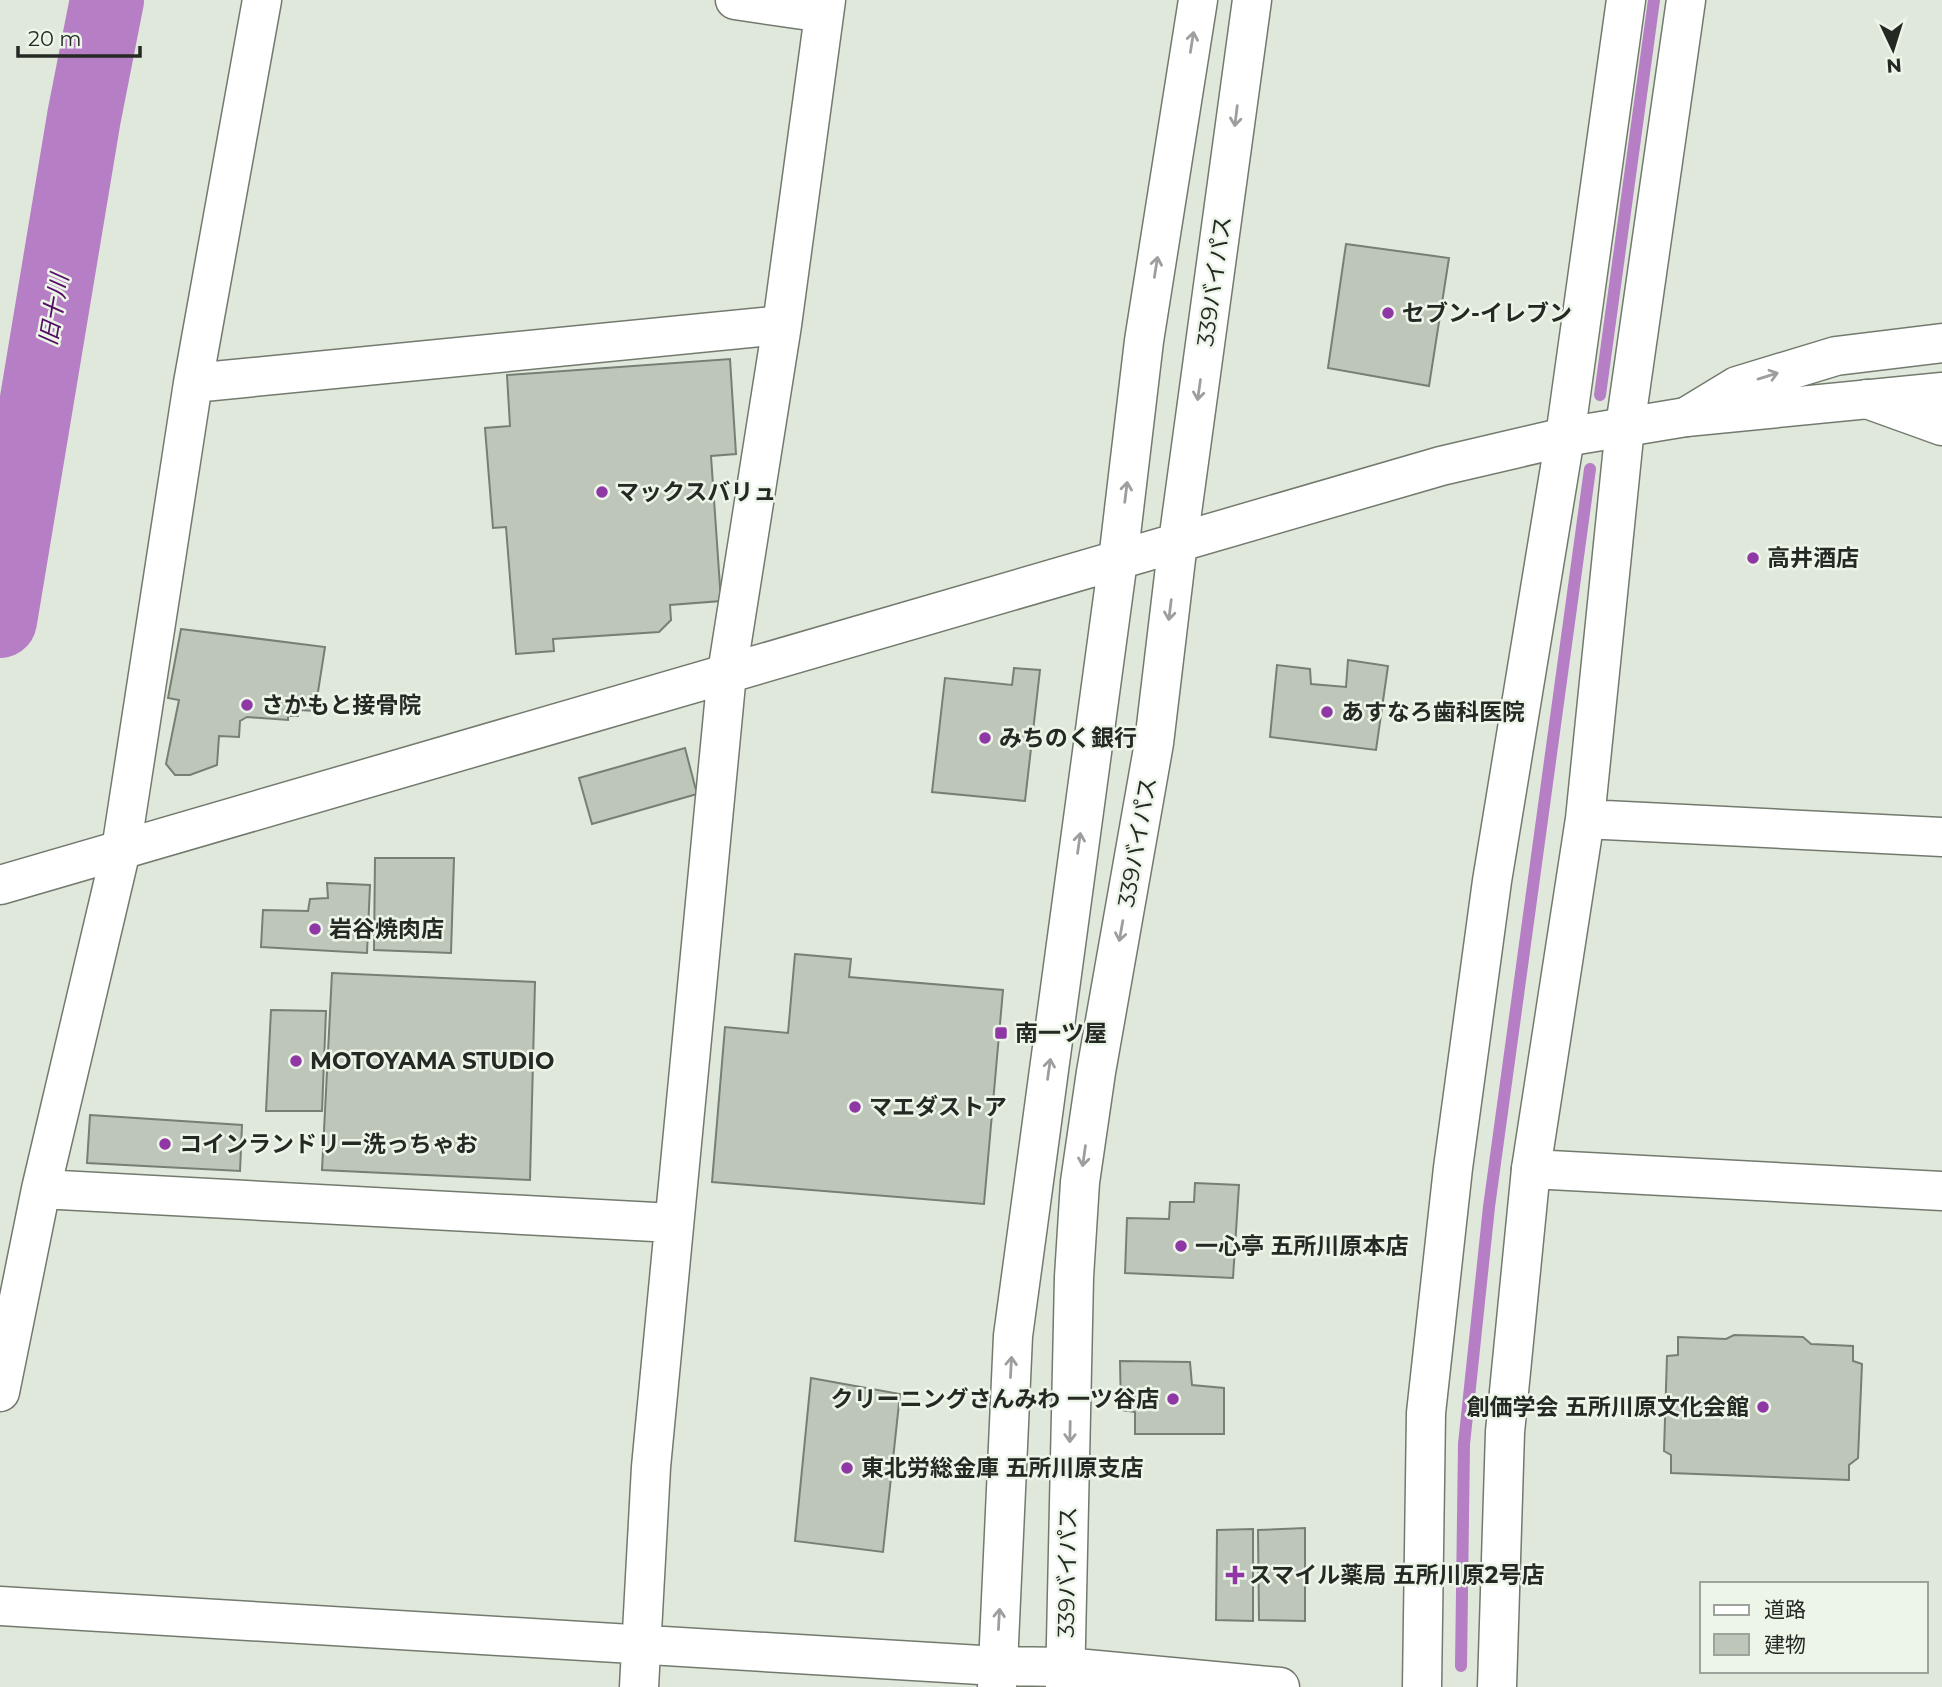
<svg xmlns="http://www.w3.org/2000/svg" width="1942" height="1687" viewBox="0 0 1942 1687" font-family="Montserrat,'Noto Sans JP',sans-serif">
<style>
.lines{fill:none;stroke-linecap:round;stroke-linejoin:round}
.stream{stroke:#b67ec4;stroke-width:12}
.river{stroke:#b67ec4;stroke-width:74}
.building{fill:#bec6ba;stroke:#777f74;stroke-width:2}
.street-casing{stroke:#727a6e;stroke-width:41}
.secondary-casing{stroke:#727a6e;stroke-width:41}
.street{stroke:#fff;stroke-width:38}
.secondary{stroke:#fff;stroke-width:38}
.oneway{stroke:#9d9f9c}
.poi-dot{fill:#8f37a4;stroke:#ecf5e8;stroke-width:2.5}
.labels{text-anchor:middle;stroke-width:5;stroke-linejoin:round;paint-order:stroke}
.street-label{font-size:23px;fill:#252924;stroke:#ecf5e8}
.poi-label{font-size:23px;font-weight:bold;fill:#252924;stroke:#ecf5e8;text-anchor:start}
.water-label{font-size:24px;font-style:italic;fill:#540c64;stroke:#ecf5e8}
</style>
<rect width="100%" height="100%" fill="#dfe8db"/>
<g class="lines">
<!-- stream -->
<path class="stream" d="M1600 395 1654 0
M1461 1666 1464 1444 1489 1207 1590 469"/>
<!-- river -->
<path class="river" d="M0 621 84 117 107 0"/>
</g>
<!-- building -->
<path class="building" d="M1346 244 1449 258 1429 386 1328 368Z
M730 359 736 454 711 456 721 601 670 605 671 620 659 632 553 639 554 651 516 654 506 527 493 528 485 428 510 426 507 375Z
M181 629 325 647 315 711 299 710 298 716H288V720L247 717 240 721 239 737 219 736 217 765 190 775H175L166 764 179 700 168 698Z
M1348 660 1388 666 1376 750 1270 737 1277 665 1310 669 1311 684 1346 687Z
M1014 668 1040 670 1025 801 932 792 945 678 1012 685Z
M685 748 697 794 592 824 579 778Z
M375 858H454L451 953 374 950Z
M327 883 370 885 367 953 261 947 263 910 308 911 310 899 328 898Z
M795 954 851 959 849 977 1003 990 984 1204 712 1182 725 1027 788 1033Z
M332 973 535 982 530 1180 322 1170Z
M271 1010 326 1011 322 1111H266Z
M90 1115 242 1125 240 1171 87 1163Z
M1195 1183 1239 1185 1233 1278 1125 1273 1127 1218 1169 1219 1170 1202H1194Z
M1734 1335 1803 1337 1811 1344 1853 1346V1361L1862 1364 1858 1458 1849 1465V1480L1671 1473V1455L1664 1451 1667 1356 1678 1355V1337L1726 1339Z
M1120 1361 1190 1362 1192 1385 1224 1388V1434H1135V1412L1121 1410Z
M811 1378 900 1394 883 1552 795 1541Z
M1305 1528V1621L1259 1620 1258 1530Z
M1253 1529V1621L1216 1620 1217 1530Z"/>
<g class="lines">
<!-- street casing -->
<g class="street-casing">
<path id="street" d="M735 0 824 13
M193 383 782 325
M1867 399 1942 426
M1686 417 1737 386 1836 356 1942 343
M1585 819 1942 837
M41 1189 673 1223
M0 1392 41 1189 121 850 193 383 262 0
M0 1606 997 1666
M639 1687 651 1467 727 673 782 325 826 0
M1422 1687 1426 1413 1453 1168 1492 881 1565 437 1626 0
M1497 1687 1505 1432 1531 1169 1585 819 1625 427 1686 0"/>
</g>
<!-- secondary casing -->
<g class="secondary-casing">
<path id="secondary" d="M0 885 1441 466 1565 437 1686 417 1942 392
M1531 1169 1942 1191
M997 1666 1065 1667 1280 1687
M997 1687 1013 1336 1118 560 1144 341 1198 0
M1065 1687 1074 1277 1080 1182 1096 1072 1154 743 1178 542 1252 0"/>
</g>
<!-- street -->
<use href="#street" class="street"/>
<!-- secondary -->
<use href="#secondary" class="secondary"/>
</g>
<!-- one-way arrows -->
<defs><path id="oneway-shaft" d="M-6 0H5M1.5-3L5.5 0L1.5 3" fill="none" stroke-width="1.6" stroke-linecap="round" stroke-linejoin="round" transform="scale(1.75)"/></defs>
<g class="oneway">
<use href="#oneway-shaft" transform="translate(1192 42) rotate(-81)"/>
<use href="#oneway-shaft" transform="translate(1236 116) rotate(97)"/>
<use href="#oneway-shaft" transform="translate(1156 267) rotate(-81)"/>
<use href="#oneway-shaft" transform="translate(1768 376) rotate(-17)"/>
<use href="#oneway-shaft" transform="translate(1199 390) rotate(98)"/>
<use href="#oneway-shaft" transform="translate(1126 492) rotate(-83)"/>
<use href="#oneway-shaft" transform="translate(1170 610) rotate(97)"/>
<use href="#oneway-shaft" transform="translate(1079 843) rotate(-82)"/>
<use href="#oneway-shaft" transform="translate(1121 931) rotate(100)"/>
<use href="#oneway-shaft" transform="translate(1049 1069) rotate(-82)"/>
<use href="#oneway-shaft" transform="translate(1084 1156) rotate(98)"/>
<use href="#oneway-shaft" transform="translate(1011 1367) rotate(-87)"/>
<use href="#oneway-shaft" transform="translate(1070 1432) rotate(91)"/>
<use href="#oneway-shaft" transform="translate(999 1619) rotate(-87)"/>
</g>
<!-- markers -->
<g class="poi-dot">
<circle cx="1388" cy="313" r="7"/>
<circle cx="602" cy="492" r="7"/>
<circle cx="1753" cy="558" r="7"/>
<circle cx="247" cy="705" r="7"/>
<circle cx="1327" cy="712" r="7"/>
<circle cx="985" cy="738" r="7"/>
<circle cx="315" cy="929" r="7"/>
<rect x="994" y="1026" width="14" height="14" rx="3.5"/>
<circle cx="296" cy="1061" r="7"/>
<circle cx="855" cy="1107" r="7"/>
<circle cx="165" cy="1144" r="7"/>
<circle cx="1181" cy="1246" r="7"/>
<circle cx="1173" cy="1399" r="7"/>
<circle cx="1763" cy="1407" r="7"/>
<circle cx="847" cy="1468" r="7"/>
<path d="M1231.5 1564.5h7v7h7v7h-7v7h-7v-7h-7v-7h7z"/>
</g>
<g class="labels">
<!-- street labels -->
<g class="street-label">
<text transform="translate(1214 281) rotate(-82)" y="8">339バイパス</text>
<text transform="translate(1137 842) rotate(-80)" y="8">339バイパス</text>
<text transform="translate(1067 1572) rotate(-89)" y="8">339バイパス</text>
</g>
<!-- poi labels -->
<g class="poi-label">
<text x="1402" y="321">セブン-イレブン</text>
<text x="616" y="500">マックスバリュ</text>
<text x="1767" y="566">高井酒店</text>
<text x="261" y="713">さかもと接骨院</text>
<text x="1341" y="720">あすなろ歯科医院</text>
<text x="999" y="746">みちのく銀行</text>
<text x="329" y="937">岩谷焼肉店</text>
<text x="1015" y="1041">南一ツ屋</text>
<text x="310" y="1069">MOTOYAMA STUDIO</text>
<text x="869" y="1115">マエダストア</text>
<text x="179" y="1152">コインランドリー洗っちゃお</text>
<text x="1195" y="1254">一心亭 五所川原本店</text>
<text x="1159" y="1407" text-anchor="end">クリーニングさんみわ 一ツ谷店</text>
<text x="1749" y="1415" text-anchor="end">創価学会 五所川原文化会館</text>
<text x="861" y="1476">東北労総金庫 五所川原支店</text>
<text x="1249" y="1583">スマイル薬局 五所川原2号店</text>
</g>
<!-- water labels -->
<g class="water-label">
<text transform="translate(54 310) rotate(-80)" y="8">旧十川</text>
</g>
</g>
<!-- legend -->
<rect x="1700" y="1582" width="228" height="91" fill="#ecf5e8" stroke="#9ca39a" stroke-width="2"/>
<rect x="1714" y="1605" width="35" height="10" fill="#ffffff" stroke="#9ca39a" stroke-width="2"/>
<text x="1764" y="1617" font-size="21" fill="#252924">道路</text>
<rect x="1714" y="1634" width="35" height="21" fill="#bec6ba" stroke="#9ca39a" stroke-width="2"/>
<text x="1764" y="1652" font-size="21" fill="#252924">建物</text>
<!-- north arrow -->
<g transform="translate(1893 49) rotate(176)" stroke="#ecf5e8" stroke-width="5" paint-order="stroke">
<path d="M0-5L12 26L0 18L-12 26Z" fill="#252924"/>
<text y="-10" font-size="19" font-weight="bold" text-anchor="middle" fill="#252924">N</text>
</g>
<!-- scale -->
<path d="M18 46v10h122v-10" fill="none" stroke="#252924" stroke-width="3.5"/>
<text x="28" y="46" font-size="21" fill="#252924" stroke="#ecf5e8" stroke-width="5" paint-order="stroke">20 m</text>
</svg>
